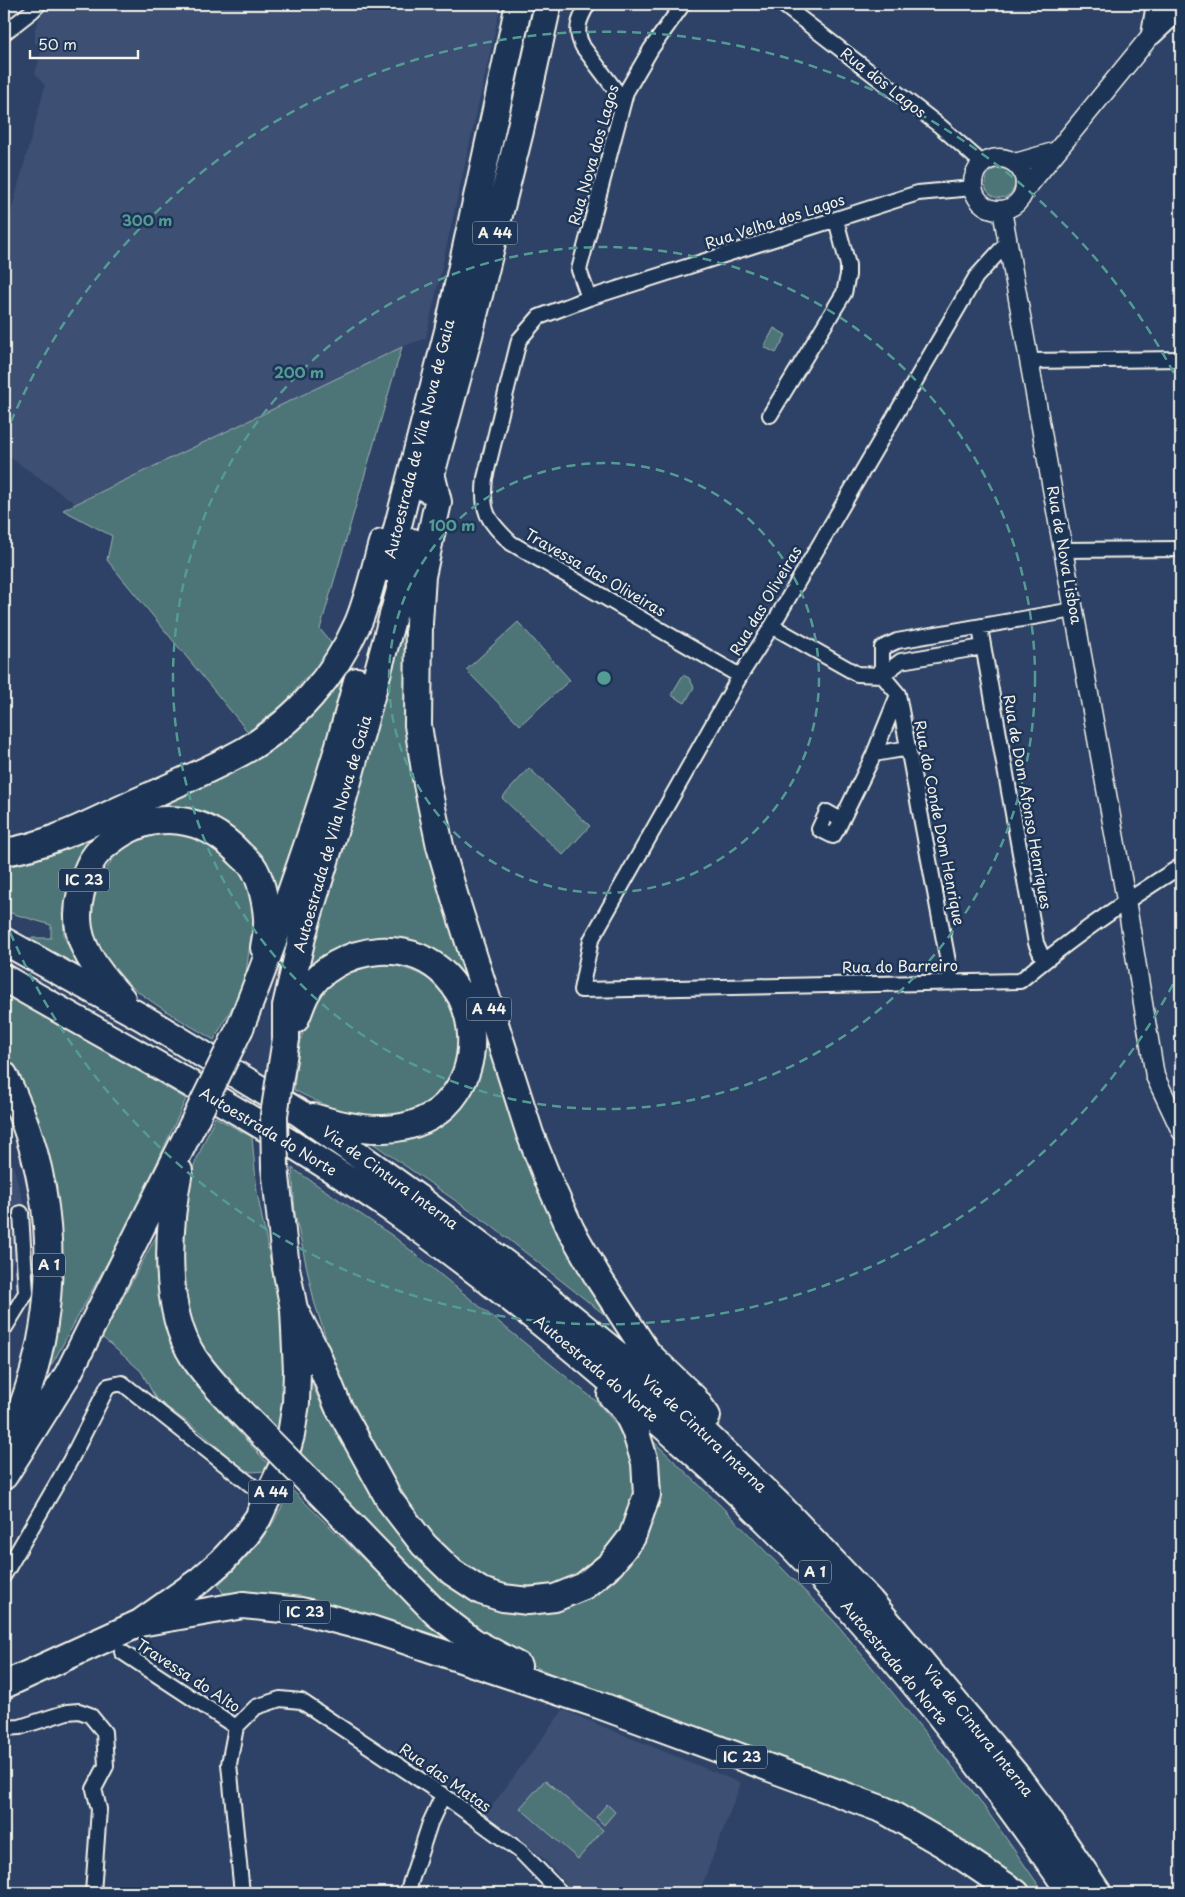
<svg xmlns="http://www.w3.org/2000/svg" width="1185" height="1897" viewBox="0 0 1185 1897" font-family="'Playpen Sans',sans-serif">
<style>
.built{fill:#3d4f73}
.green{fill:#4d7478;stroke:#a0b2b0}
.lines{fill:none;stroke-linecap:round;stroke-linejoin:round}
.minor-casing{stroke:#f4f1e8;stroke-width:18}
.tertiary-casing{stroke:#f4f1e8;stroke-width:21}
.secondary-casing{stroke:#f4f1e8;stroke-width:24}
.motorway-casing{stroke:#f4f1e8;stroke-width:30}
.minor{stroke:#1d3557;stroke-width:14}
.tertiary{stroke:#1d3557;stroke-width:18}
.secondary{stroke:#1d3557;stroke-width:20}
.motorway{stroke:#1d3557;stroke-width:26}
.motorway-bridge-casing{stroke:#f4f1e8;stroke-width:30;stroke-linecap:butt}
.motorway-bridge{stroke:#1d3557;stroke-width:26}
.ring{fill:none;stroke:#549b93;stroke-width:2.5;stroke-dasharray:9 6}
.labels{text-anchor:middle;stroke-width:5;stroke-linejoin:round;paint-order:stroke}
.shield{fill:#1d3557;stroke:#b4b9bc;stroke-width:1}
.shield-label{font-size:14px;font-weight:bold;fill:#f4f1e8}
.street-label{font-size:15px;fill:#f4f1e8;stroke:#1d3557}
.centre{fill:#549b93;stroke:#1d3557;stroke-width:2.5}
.ring-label{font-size:15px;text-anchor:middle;font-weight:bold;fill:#549b93;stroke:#1d3557;stroke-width:5;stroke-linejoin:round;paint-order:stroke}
</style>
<rect width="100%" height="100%" fill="#2d4266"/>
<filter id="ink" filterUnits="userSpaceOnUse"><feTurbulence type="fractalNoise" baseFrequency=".02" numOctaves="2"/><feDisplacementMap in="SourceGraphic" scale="10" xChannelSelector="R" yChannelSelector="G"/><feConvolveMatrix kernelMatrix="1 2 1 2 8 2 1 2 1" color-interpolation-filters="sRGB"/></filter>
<g filter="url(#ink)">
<!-- built -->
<path class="built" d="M51 4H501L426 338 402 347 76 504 4 453V238L45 86 35 73 42 49 35 43V28L41 16Z
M4 1133 24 1205 12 1209 15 1211 18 1250 13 1263 4 1269Z
M563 1710 741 1783 699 1893H574L543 1858 486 1814Z"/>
<!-- green -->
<path class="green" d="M985 183a15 15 0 1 1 30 0a15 15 0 1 1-30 0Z
M774 328 786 335 776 353 764 347Z
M402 347 320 629 331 643 328 659 305 678 286 702 248 732 107 560 112 536 63 510Z
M518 622 570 680 520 725 466 670Z
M405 629 410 723 429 827 610 1319 489 1224 368 1140 478 1078 442 957 413 942 385 939 350 943 309 968 315 937 383 698Z
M348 663 309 806 276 901 235 833 204 813 169 808 84 849 76 862 63 912 64 937 81 969 28 938H51V925L4 911V860L148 806Z
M683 675 689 678 694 687 685 703 671 695Z
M529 768 590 826 563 855 502 798Z
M164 830 193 832 241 869 250 893 254 914 246 973 236 1000 214 1040C175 1016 114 985 94 942 86 924 93 900 100 883 114 848 129 840 164 830Z
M389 964C413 970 433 977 448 998 453 1006 456 1017 457 1027 459 1038 461 1053 458 1065 450 1092 417 1116 389 1118 355 1120 323 1105 294 1090 298 1045 305 985 355 968 365 965 379 965 389 964Z
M4 992 186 1099 134 1213 55 1359 39 1384 57 1322 62 1250 52 1181 32 1106 4 1047Z
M215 1117 252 1137 257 1192 279 1306 286 1355 281 1439 206 1358 192 1328 183 1294 180 1258 185 1194 192 1170Z
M292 1168 393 1236 596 1401 620 1429 633 1456 637 1473 631 1512 611 1549 573 1579 552 1585 515 1586 482 1578 450 1558 412 1507 369 1438 336 1370 314 1301 295 1214Z
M159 1231 163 1315 176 1356 198 1388 270 1466 265 1471 252 1472 242 1469 202 1433 156 1399 141 1371 102 1337Z
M309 1378 326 1415 379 1501 512 1610 624 1568 650 1438 720 1505 837 1624 978 1798 1044 1893H1032L991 1860 924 1818 576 1685 532 1665 483 1635 436 1599 297 1453C308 1427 308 1406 309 1378Z
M290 1488 413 1608 440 1631 465 1648C383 1620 311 1589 223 1593L218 1585C250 1555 274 1530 290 1488Z
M545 1780 603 1830 578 1859 520 1808Z
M607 1804 615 1812 604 1825 596 1817Z"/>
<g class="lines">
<!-- minor casing -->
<g class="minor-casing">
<path id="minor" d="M588 4C579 19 574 31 583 47L623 100
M782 4 940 126 983 164
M4 33 32 11 39 4
M1007 243 976 277 772 626 740 676 591 940 581 990 1020 981C1071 938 1125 901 1181 866
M589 298 579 270 626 92 651 49 683 4
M1028 361 1181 359
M770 415 844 293 848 275V265L836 220
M1063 550 1181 549
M772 626 857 674 882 675
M980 628 1036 943 1044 961
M882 675 898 694 952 983
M882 675V648L897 641 1073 610
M882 675 901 661 983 647
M740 676 511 543C487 520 481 512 485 478L519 340 539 317 589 298 918 193 973 188
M874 754 909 748
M841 820 827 812 819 829 833 836 838 828 874 754 898 695
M4 1329 26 1293 21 1213
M4 1575 70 1461 108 1386 122 1383 256 1489
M122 1652 236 1727
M4 1728 20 1727 67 1712 79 1711 90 1715 104 1732 106 1766 94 1789 99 1809 93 1893
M242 1893 229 1764 236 1727 256 1707 280 1699 301 1701 443 1795 520 1851 561 1893
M407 1893 430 1823 443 1795"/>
</g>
<!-- tertiary casing -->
<g class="tertiary-casing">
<path id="tertiary" d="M973 184a26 26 0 1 1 52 0a26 26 0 1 1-52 0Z
M1015 163 1057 151
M1025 190 1152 34
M1002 210 1126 900 1155 1076 1181 1131"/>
</g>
<!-- secondary casing -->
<g class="secondary-casing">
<path id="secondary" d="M1152 34 1181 7
M1152 34 1157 4"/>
</g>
<!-- motorway casing -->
<g class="motorway-casing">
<path id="motorway" d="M431 473 438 502 422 576 419 623 418 725 427 784 440 846 456 901 530 1134 549 1182 571 1230 599 1279 648 1354 694 1398 707 1416
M427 489 469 335 520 131 548 4
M387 568 448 331 519 4
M4 852C49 846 97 820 138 801 174 785 210 770 244 751 294 723 335 675 358 623 368 600 375 567 382 543
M4 941 143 1018 301 1114 418 1198 520 1275 623 1359 688 1417 780 1506 870 1601 1015 1774 1042 1810 1098 1893
M4 978C136 1054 271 1125 396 1212 466 1262 533 1315 599 1371 657 1420 715 1469 769 1523 882 1636 981 1762 1071 1893
M122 999C105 980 83 955 79 929 77 916 78 904 81 892 84 880 87 866 95 856 99 850 106 845 111 841 153 808 204 815 240 854 245 859 252 864 255 870 262 883 268 911 267 926 267 933 265 941 264 948
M295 1020C299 1012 301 1004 305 996 317 969 351 953 379 951 495 945 507 1125 384 1129 360 1130 336 1124 313 1117
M240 1028C285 914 326 799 357 681
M286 1039V1006L303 933 336 825 413 542
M4 1075C53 1171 62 1284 29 1387 22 1410 12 1432 4 1455
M179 1171C168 1225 162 1309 194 1358 211 1383 234 1405 255 1427
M294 1309 315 1350 338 1406 390 1501 424 1545 452 1572 481 1591 503 1598 528 1601 555 1598 584 1586 611 1564 632 1537 647 1495 645 1462 635 1430 626 1411 611 1395
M4 1476 68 1374 192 1126
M329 1502 437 1614 474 1642 518 1666
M140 1623 243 1605 301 1611 371 1629 599 1705 884 1810 945 1845 1016 1893
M4 1685 140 1623 199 1581 222 1561 246 1535 258 1518 282 1467 291 1435 296 1403 297 1371 294 1309 286 1268 275 1167"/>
</g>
<!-- minor -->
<use href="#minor" class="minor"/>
<!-- tertiary -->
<use href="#tertiary" class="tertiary"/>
<!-- secondary -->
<use href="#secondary" class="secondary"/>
<!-- motorway -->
<use href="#motorway" class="motorway"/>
<!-- motorway-bridge casing -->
<g class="motorway-bridge-casing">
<path id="motorway-bridge" d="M192 1126 240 1028
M275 1167 274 1115 286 1039
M255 1427 329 1502"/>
</g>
<!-- motorway-bridge -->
<use href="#motorway-bridge" class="motorway-bridge"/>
</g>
</g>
<!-- distance rings -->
<g class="ring">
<circle cx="604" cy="678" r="215"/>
<circle cx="604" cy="678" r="431"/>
<path d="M1180 971A646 646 0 0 1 5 920M5 436A646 646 0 0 1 1180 385"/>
</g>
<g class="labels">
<!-- shield labels -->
<g class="shield">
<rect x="472.5" y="221.5" width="45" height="23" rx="4"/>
<rect x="59" y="868.5" width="50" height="23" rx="4"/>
<rect x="466.5" y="997.5" width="45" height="23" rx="4"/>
<rect x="33" y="1253.5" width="32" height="23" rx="4"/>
<rect x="248.5" y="1480.5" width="45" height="23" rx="4"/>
<rect x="799" y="1560.5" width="32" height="23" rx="4"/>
<rect x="280" y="1600.5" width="50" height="23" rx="4"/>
<rect x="717" y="1745.5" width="50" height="23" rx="4"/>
</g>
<g class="shield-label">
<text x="495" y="238">A 44</text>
<text x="84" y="885">IC 23</text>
<text x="489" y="1014">A 44</text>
<text x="49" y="1270">A 1</text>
<text x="271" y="1497">A 44</text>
<text x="815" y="1577">A 1</text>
<text x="305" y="1617">IC 23</text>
<text x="742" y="1762">IC 23</text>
</g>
<!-- street labels -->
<g class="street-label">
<text transform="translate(883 83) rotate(38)" y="5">Rua dos Lagos</text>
<text transform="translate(594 155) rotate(-74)" y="5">Rua Nova dos Lagos</text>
<text transform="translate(775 222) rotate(-18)" y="5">Rua Velha dos Lagos</text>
<text transform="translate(420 439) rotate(-76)" y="5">Autoestrada de Vila Nova de Gaia</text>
<text transform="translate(1064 555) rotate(80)" y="5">Rua de Nova Lisboa</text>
<text transform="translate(595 573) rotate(30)" y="5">Travessa das Oliveiras</text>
<text transform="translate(766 601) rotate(-59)" y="5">Rua das Oliveiras</text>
<text transform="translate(1027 802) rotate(80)" y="5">Rua de Dom Afonso Henriques</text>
<text transform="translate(939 823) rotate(79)" y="5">Rua do Conde Dom Henrique</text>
<text transform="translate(333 834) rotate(-74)" y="5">Autoestrada de Vila Nova de Gaia</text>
<text transform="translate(900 967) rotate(-1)" y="5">Rua do Barreiro</text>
<text transform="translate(268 1132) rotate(31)" y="5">Autoestrada do Norte</text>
<text transform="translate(390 1178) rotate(36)" y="5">Via de Cintura Interna</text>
<text transform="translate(596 1369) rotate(40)" y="5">Autoestrada do Norte</text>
<text transform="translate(704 1434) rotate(43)" y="5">Via de Cintura Interna</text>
<text transform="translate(894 1663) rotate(50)" y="5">Autoestrada do Norte</text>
<text transform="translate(188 1676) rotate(33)" y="5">Travessa do Alto</text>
<text transform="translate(978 1731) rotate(51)" y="5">Via de Cintura Interna</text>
<text transform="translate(445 1778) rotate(35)" y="5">Rua das Matas</text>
</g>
</g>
<circle cx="604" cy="678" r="8" class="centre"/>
<g class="ring-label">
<text x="147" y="226">300 m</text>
<text x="299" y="378">200 m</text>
<text x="452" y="531">100 m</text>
</g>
<!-- margin -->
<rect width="1185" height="1897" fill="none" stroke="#1d3557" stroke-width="20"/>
<rect x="10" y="10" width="1165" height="1877" fill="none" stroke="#f4f1e8" stroke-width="2" filter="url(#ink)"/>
<!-- scale -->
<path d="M30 50v8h108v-8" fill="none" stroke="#f4f1e8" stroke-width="2.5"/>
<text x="38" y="50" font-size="15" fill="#f4f1e8" stroke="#1d3557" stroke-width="4" paint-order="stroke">50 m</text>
</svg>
